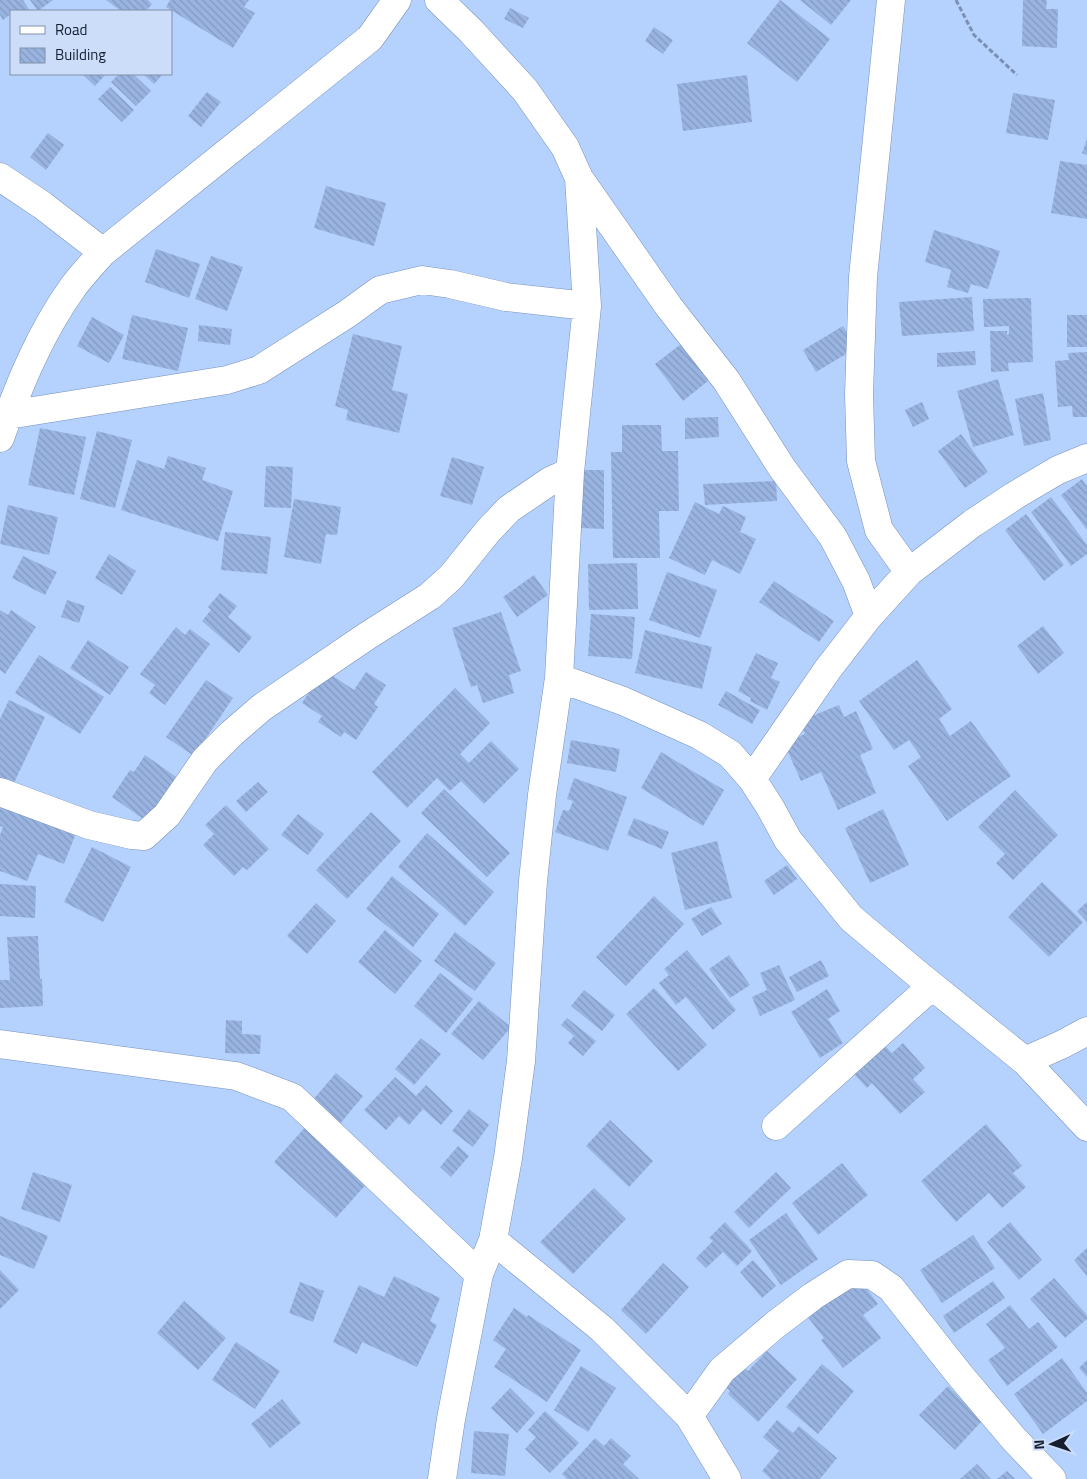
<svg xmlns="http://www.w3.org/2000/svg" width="1087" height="1479" viewBox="0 0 1087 1479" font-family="'Titillium Web',sans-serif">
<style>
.building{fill:url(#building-back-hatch)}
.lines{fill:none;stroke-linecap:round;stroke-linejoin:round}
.minor-casing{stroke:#7791bb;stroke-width:29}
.path{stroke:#7a8fb2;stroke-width:3;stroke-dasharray:5 2.5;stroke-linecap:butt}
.minor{stroke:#fff;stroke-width:28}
</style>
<defs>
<pattern id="building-back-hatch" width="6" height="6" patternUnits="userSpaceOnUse" patternTransform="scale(1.25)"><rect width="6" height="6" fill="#99b4e0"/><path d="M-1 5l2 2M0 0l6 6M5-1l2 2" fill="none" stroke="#839ac0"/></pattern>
</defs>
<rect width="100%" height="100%" fill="#b5d1fe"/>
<!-- building -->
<path class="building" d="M0 0H23L30 11H11V14L3 20 0 15Z
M30 0H53L38 11Z
M106 0H148L152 4 146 11H121Z
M170 0H249L244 7 255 13 233 48 166 7Z
M780 0 830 39 797 82 747 43Z
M800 0H851L831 25Z
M1023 0H1047L1046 9H1058L1057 48 1022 46Z
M510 8 529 18 523 28 504 19Z
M654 27 673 40 663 54 645 41Z
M82 74H106L95 86Z
M119 74H133L151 91 136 106 111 82Z
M143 74H163L154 84Z
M747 75 752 122 683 131 677 84Z
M110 87 134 110 122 122 98 99Z
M207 92 221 102 201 127 188 116Z
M1013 93 1055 100 1048 140 1006 133Z
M48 133 64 145 46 170 30 157Z
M1087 139V155L1082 153Z
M1060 161 1087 165V219L1051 213Z
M326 186 386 203 374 246 314 228Z
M934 230 1000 251 988 289 971 284 968 293 947 287 951 270 925 262Z
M156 249 200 264 189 298 145 282Z
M211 256 243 267 227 311 195 299Z
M972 297 974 331 902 336 899 302Z
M1031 298 1033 362 1008 363 1009 371 991 372 990 331H1007V335L1009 334V326L984 327 983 299Z
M132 315 188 328 178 371 122 359Z
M1067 315H1087V347H1067Z
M92 317 124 335 109 363 77 346Z
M199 325 232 329 230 345 198 341Z
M843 326 856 348 816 372 803 350Z
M353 334 402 346 392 390 408 394 399 433 346 420 348 410 335 406Z
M685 341 713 377 683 401 655 364Z
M975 351 976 365 937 367V353Z
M1087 352V417H1073L1072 406 1058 407 1055 361 1069 360 1068 353Z
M998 379 1014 435 973 447 957 391Z
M1043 393 1051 440 1024 446 1015 399Z
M922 402 929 419 913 427 905 410Z
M718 417 719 437 685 439V418Z
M622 425H661L662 451H678L679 511H659L660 558H613L611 452H622Z
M40 428 86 437 74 495 28 485Z
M97 431 132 440 115 508 80 499Z
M961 434 988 472 965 488 938 451Z
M168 456 206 468 202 480 233 491 218 541 121 510 137 460 164 469Z
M452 457 484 467 472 505 440 496Z
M266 466 293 467 291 508 264 507Z
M581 470H604V529L581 528Z
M1082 479 1087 486V530L1061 495Z
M776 481 777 501 705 505 703 484Z
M1051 497 1087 545V554L1071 566 1031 512Z
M294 499 341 507 337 535 326 534 321 564 284 557Z
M695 502 719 514 723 506 746 517 740 532 756 539 740 574 712 560 705 575 669 558Z
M8 505 58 517 49 555 0 544Z
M1026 514 1064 565 1044 581 1005 530Z
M225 532 271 537 267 574 221 570Z
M109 554 136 571 122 595 95 578Z
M23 556 57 572 45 595 12 578Z
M637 563 638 609 589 610 588 564Z
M667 572 717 590 700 638 649 620Z
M534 575 548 595 517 617 503 597Z
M774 581 834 621 819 642 759 602Z
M220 593 237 606 228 617 252 637 239 653 202 621 211 610 208 607Z
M67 600 85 606 79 623 61 617Z
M0 610 8 615 11 610 36 627 5 674 0 670Z
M501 612 521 671 509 675 514 693 483 703 477 685 471 687 452 628Z
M591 614 635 617 632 659 588 656Z
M1043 626 1064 653 1038 674 1017 646Z
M176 627 185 635 190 629 210 644 165 705 149 693 155 685 140 674Z
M645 630 712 647 702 689 635 673Z
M88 640 129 667 110 695 70 668Z
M756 653 778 663 771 678 780 682 767 710 750 701 751 698 738 691Z
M39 655 104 697 80 734 15 693Z
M917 660 952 709 939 719 950 736 971 721 1011 776 947 821 908 766 921 757 909 740 894 750 859 701Z
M324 670 354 690 366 672 386 685 374 704 378 707 356 740 344 732 341 737 318 722 322 716 302 703Z
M206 680 233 698 194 756 166 737Z
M455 688 490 723 460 754 469 763 491 741 519 769 484 804 461 781 450 791 437 778 407 808 372 772Z
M726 691 760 710 752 724 718 705Z
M9 700 45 717 13 785 0 779V719Z
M839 705 844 717 856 711 873 749 860 755 876 793 838 810 821 772 801 781 784 743 805 734 800 721Z
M571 740 620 749 616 772 567 763Z
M661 752 724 790 703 826 641 788Z
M145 755 179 779 149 823 112 797 130 770 134 772Z
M574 778 627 797 608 851 555 832 563 810 569 811 573 801 567 799Z
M258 782 268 792 246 812 236 801Z
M444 789 510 853 487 877 421 813Z
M1015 790 1058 835 1013 880 996 863 1005 854 978 827Z
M0 803 76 833 64 864 38 854 27 881 0 871V835L3 827 0 826Z
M226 805 269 849 247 870 243 867 234 876 203 845 214 834 205 825Z
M883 809 909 865 870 883 845 828Z
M371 812 401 841 347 899 316 870Z
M298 814 324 834 308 855 281 835Z
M634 818 669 832 662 849 627 835Z
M427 833 494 892 465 926 398 867Z
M717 841 732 898 685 910 671 853Z
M92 847 131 867 103 922 64 902Z
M787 865 797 879 774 895 764 881Z
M392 876 439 914 413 947 366 909Z
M1042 882 1083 922 1049 957 1008 917Z
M0 884 36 886 35 918 0 916Z
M654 896 684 924 626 986 596 957Z
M1087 902V922L1077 911Z
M316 903 336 921 307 954 287 936Z
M711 907 722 924 702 936 691 919Z
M385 930 422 961 395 994 358 962Z
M455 932 496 963 475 991 434 961Z
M38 936 40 979H42L43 1006 0 1008V980H10L7 937Z
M687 950 736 1010 713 1030 686 997 676 1005 659 983 669 975 664 969Z
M729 955 750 985 730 998 709 969Z
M821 960 829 976 797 992 789 977Z
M779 965 795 1000 760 1016 752 997 767 990 760 973Z
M440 973 473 999 446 1033 414 1006Z
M654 988 707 1045 678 1071 626 1014Z
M827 989 840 1011 828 1019 843 1043 820 1058 791 1012Z
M584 990 615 1015 602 1031 571 1006Z
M479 1001 511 1027 483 1060 451 1034Z
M567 1018 596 1041 583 1056 568 1043 574 1036 561 1025Z
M226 1020 242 1021V1034L261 1035 260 1054 225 1053Z
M421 1038 441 1054 414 1085 395 1069Z
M880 1041 892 1053 903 1043 925 1068 913 1079 925 1092 900 1114 872 1083 867 1088 854 1074 861 1068Z
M336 1073 363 1096 339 1125 312 1101Z
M395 1077 416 1096 426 1085 453 1111 441 1125 423 1109 409 1125 399 1116 386 1130 364 1110Z
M469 1109 489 1125 473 1147 452 1131Z
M610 1120 653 1161 629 1187 586 1146Z
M308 1124 370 1180 336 1218 274 1162Z
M986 1124 1022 1166 1013 1173 1026 1187 1002 1208 989 1193 956 1222 921 1181Z
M458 1146 469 1156 451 1177 440 1167Z
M842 1163 868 1195 818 1235 792 1203Z
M33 1172 72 1185 60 1222 21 1209Z
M776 1172 791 1188 749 1228 734 1212Z
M594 1188 626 1219 573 1274 540 1242Z
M786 1213 818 1259 781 1285 749 1240Z
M0 1216 48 1236 34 1269 0 1255Z
M725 1222 752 1251 737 1266 723 1252 706 1268 696 1258 713 1241 709 1238Z
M1010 1222 1042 1260 1019 1280 987 1242Z
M973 1235 995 1268 942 1303 920 1270Z
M1087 1248V1276L1074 1260Z
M753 1260 776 1286 762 1298 740 1272Z
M663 1263 689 1287 646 1334 621 1310Z
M0 1270 19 1290 0 1309Z
M394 1276 440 1298 430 1321 437 1325 417 1367 362 1342 357 1354 333 1342 359 1285 384 1297Z
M857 1276 878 1304 863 1315 881 1338 843 1368 821 1340 824 1338 807 1316Z
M1054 1278 1087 1315V1319L1065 1338 1030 1299Z
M993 1281 1005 1298 954 1333 943 1316Z
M300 1282 324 1291 313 1322 289 1313Z
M184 1301 226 1338 198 1370 157 1333Z
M1010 1305 1029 1329 1038 1322 1058 1347 1007 1386 988 1360 1005 1348 986 1324Z
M514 1308 527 1317 528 1315 581 1350 547 1402 494 1367 506 1349 493 1340Z
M236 1342 280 1371 255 1409 212 1380Z
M767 1351 797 1379 758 1422 728 1394 730 1391 722 1383 740 1364 748 1371Z
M1062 1358 1087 1393V1401L1043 1434 1014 1394Z
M1087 1360V1377L1079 1368Z
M822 1364 854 1391 818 1434 786 1407Z
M581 1366 616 1388 588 1432 554 1410Z
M948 1386 982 1421 955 1450 919 1415Z
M510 1388 535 1413 517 1433 491 1408Z
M282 1399 301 1423 270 1448 251 1424Z
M545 1411 579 1443 550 1473 525 1449 536 1437 528 1430Z
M777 1420 793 1433 799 1426 837 1458 820 1479H771L762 1471 779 1451 763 1437Z
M474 1431 509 1434 505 1476 471 1473Z
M595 1438 604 1446 611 1438 631 1456 623 1464 639 1479H567L562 1474Z
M977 1464 991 1479H960Z
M1007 1471 1015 1479H997Z"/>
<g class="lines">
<!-- minor casing -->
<g class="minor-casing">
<path id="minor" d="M439 0 471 31 525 90 565 147 579 178 669 307 726 380 782 468 833 537 856 581 869 616
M891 0 863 277 859 394 861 461 879 530 909 572
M0 177 42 205 103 252
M8 415 227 380 259 370 347 314 380 290 422 280 450 284 506 297 587 306
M0 438C19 385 40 333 73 287 82 275 93 263 103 252L370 38 397 0
M559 678 623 701 699 735 730 754 752 779 770 807 788 840 851 918 915 972 1025 1061 1087 1127
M752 779 828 669 869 616 909 572 973 523 1014 496 1058 470 1087 458
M0 792 89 825 132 835 144 836 167 815 205 760 231 734 261 708 367 636 430 596 451 577 488 531 509 509 550 481 570 472
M0 1044 236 1076 292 1097 479 1274
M1025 1061 1063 1044 1087 1031
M776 1126 932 986
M493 1240 602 1329 689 1416 727 1479
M689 1416 722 1370 775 1325 813 1296 848 1274 872 1275 891 1288 959 1374 1013 1438 1052 1479
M442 1479 451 1419 479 1274 493 1240 508 1158 521 1061 533 881 542 795 559 678 570 472 587 306 579 178"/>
</g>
<!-- path -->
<path class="path" d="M956 0 974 35 1017 75"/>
<!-- minor -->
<use href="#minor" class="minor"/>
</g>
<!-- legend -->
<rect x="10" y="10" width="162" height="65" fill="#ccddf9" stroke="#8291a8"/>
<rect x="20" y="26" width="25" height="8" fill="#ffffff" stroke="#8291a8"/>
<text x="55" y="35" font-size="15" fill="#141e2f">Road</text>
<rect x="20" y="48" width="25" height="15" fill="url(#building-back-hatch)" stroke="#8291a8"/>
<text x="55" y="60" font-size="15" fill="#141e2f">Building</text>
<!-- north arrow -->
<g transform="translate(1052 1444) rotate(267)" stroke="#ccddf9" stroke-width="4" paint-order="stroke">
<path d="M0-4L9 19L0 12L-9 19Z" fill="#141e2f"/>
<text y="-8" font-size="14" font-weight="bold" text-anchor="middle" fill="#141e2f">N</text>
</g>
</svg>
